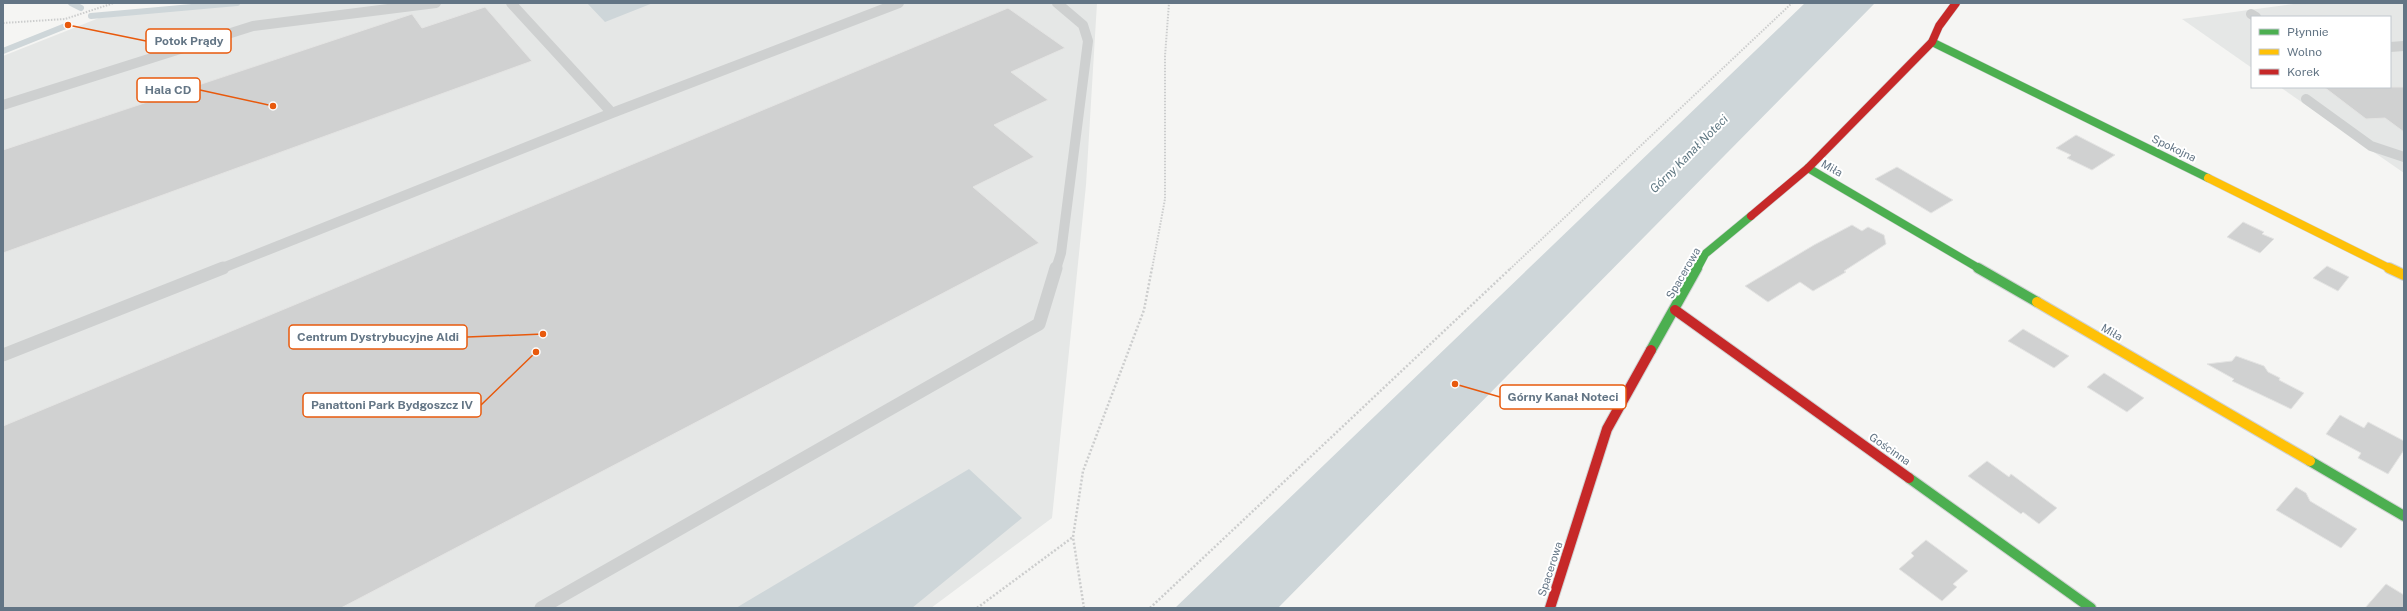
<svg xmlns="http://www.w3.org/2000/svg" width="2407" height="611" viewBox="0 0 2407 611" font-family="'Public Sans',sans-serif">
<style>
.built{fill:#e5e7e6}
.water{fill:#ced6d9}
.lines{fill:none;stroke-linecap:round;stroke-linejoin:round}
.stream{stroke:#ced6d9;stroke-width:6}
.building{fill:#d0d1d1;stroke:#e4e4e3}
.fast-far1-casing{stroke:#d0d2d3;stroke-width:9}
.fast-casing{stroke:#d0d2d3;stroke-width:12}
.slow-far1-casing{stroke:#d0d2d3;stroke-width:9}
.slow-casing{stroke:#d0d2d3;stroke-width:12}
.jam-far1-casing{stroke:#d0d2d3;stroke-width:9}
.jam-casing{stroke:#d0d2d3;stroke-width:12}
.path-far1{stroke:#cccdcd;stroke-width:2;stroke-dasharray:1.5 1.5;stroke-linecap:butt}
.path{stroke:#cccdcd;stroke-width:2.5;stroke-dasharray:2 2;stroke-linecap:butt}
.lane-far1{stroke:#ced0d0;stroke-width:10}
.lane{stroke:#ced0d0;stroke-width:13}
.fast-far1{stroke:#4caf50;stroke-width:8}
.fast{stroke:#4caf50;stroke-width:10}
.slow-far1{stroke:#ffc107;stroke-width:8}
.slow{stroke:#ffc107;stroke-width:10}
.jam-far1{stroke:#c62828;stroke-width:8}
.jam{stroke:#c62828;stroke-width:10}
.labels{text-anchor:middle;stroke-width:4;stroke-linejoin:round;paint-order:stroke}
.street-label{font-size:11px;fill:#637585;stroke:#fff}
.water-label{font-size:12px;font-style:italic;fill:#5f7782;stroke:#fff}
.leader{fill:none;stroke:#e8590c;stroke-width:1.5}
.callout-dot{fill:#e8590c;stroke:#fff;stroke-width:1.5}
.callout{fill:#fff;stroke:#e8590c;stroke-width:1.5}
.callout-label{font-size:12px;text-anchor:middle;font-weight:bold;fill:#637585}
</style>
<rect width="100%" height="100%" fill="#f5f5f3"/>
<!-- built -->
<path class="built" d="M247 3H1097L1086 185 1052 518 931 608H3V56L99 18Z
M2301 3H2404V173L2280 87H2390V17H2252V68L2182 19Z"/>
<!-- water -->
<path class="water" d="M587 3H653L605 22Z
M1805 3H1875L1278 608H1175Z
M969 469 1022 518 912 608H736Z"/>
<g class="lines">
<!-- stream -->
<path class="stream" d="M71 3 81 8
M91 16 237 3
M3 51 68 25"/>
</g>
<!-- building -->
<path class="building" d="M485 7 532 61 3 253V150L412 14 422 28Z
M1008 8 1065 48 1011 72 1048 100 994 125 1034 157 973 187 1039 243 341 608H3V426Z
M2324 87H2404V132L2385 118 2366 119Z
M2076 135 2115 155 2092 170 2067 158 2071 155 2056 148Z
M1897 167 1953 200 1931 213 1875 179Z
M2243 222 2264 232 2262 234 2274 239 2260 253 2227 237Z
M1852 225 1862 231 1868 227 1884 235 1886 244 1844 271 1846 272 1813 291 1800 282 1768 302 1745 286 1814 245Z
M2327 266 2349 277 2338 291 2313 278Z
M2023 329 2069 356 2054 368 2008 341Z
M2236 356 2264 366 2268 372 2280 378 2279 380 2304 393 2291 409 2232 381 2234 379 2207 364 2232 361Z
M2104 373 2144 398 2127 412 2087 387Z
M2340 415 2364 428 2368 422 2404 441V450L2388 474 2358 458 2361 453 2326 434Z
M1987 461 2009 477 2011 474 2057 508 2039 524 2023 512 2021 514 1968 476Z
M2296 487 2306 493 2310 501 2357 529 2341 548 2276 510Z
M1926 540 1968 571 1953 584 1957 587 1942 601 1899 569 1914 556 1911 553Z
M2386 584 2404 595V608H2365Z"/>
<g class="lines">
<!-- fast-far1 casing -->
<g class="fast-far1-casing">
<path id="fast-far1" d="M1932 42 2208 178
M1808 168 1980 269
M1697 269 1705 254 1751 216"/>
</g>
<!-- fast casing -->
<g class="fast-casing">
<path id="fast" d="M1978 268 2037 302
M1651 350 1697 268
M2310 461 2404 516
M1909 478 2091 608"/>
</g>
<!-- slow-far1 casing -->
<g class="slow-far1-casing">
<path id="slow-far1" d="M2208 178 2391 269"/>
</g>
<!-- slow casing -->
<g class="slow-casing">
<path id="slow" d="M2389 268 2404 275
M2037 302 2310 461"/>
</g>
<!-- jam-far1 casing -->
<g class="jam-far1-casing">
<path id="jam-far1" d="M1751 216 1808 168 1932 42 1939 26 1956 3"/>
</g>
<!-- jam casing -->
<g class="jam-casing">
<path id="jam" d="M1675 310 1909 478
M1550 608 1607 429 1651 350"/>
</g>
<!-- path-far1 -->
<path class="path-far1" d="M3 23 65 19 114 3
M1152 269 1165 199V56L1169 3
M1510 269 1792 3"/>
<!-- path -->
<path class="path" d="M977 608 1073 537
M1084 608 1073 537 1083 471 1144 310 1152 268
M1150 608 1511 268"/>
<!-- lane-far1 -->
<path class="lane-far1" d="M511 3 612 113
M2251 14 2256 17
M2390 47 2404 46
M2306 99 2371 146 2404 157
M3 105 253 26 436 3
M220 269 612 113 899 3
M1056 269 1061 253 1088 41 1083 25 1057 3"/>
<!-- lane -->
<path class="lane" d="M3 355 223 268
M541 608 1039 324 1056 268"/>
<!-- fast-far1 -->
<use href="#fast-far1" class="fast-far1"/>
<!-- fast -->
<use href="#fast" class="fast"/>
<!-- slow-far1 -->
<use href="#slow-far1" class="slow-far1"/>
<!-- slow -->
<use href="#slow" class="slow"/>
<!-- jam-far1 -->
<use href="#jam-far1" class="jam-far1"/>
<!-- jam -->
<use href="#jam" class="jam"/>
</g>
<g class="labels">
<!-- street labels -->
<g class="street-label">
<text transform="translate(2174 148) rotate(26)" y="4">Spokojna</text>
<text transform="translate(1832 168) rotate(30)" y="4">Miła</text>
<text transform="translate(1683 273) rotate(-60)" y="4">Spacerowa</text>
<text transform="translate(2112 332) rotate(30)" y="4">Miła</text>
<text transform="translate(1890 449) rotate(35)" y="4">Gościnna</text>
<text transform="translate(1550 569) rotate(-72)" y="4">Spacerowa</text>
</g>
<!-- water labels -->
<g class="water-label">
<text transform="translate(1689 154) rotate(-45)" y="4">Górny Kanał Noteci</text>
</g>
</g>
<!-- callouts -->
<path class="leader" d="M68 25L146 41M273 106L200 90M543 334L467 337M1455 384L1500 397M536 352L481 405"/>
<g class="callout-dot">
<circle cx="68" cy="25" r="4"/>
<circle cx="273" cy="106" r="4"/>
<circle cx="543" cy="334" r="4"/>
<circle cx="1455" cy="384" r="4"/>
<circle cx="536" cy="352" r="4"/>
</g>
<g class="callout">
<rect x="146" y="29" width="85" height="24" rx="4"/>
<rect x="137" y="78" width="63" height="24" rx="4"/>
<rect x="289" y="325" width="178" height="24" rx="4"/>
<rect x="1500" y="385" width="126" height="24" rx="4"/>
<rect x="303" y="393" width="178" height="24" rx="4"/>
</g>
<g class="callout-label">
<text x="189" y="45">Potok Prądy</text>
<text x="168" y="94">Hala CD</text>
<text x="378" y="341">Centrum Dystrybucyjne Aldi</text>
<text x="1563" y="401">Górny Kanał Noteci</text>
<text x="392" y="409">Panattoni Park Bydgoszcz IV</text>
</g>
<!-- border -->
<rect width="2407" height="611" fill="none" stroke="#637585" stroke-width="8"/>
<!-- legend -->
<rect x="2251" y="16" width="140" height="72" fill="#ffffff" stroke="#c1c8ce"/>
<rect x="2259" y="29" width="20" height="6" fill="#4caf50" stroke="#c1c8ce"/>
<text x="2287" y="36" font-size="12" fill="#637585">Płynnie</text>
<rect x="2259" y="49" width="20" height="6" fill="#ffc107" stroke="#c1c8ce"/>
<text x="2287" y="56" font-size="12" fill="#637585">Wolno</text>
<rect x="2259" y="69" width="20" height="6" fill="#c62828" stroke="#c1c8ce"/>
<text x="2287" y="76" font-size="12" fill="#637585">Korek</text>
</svg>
